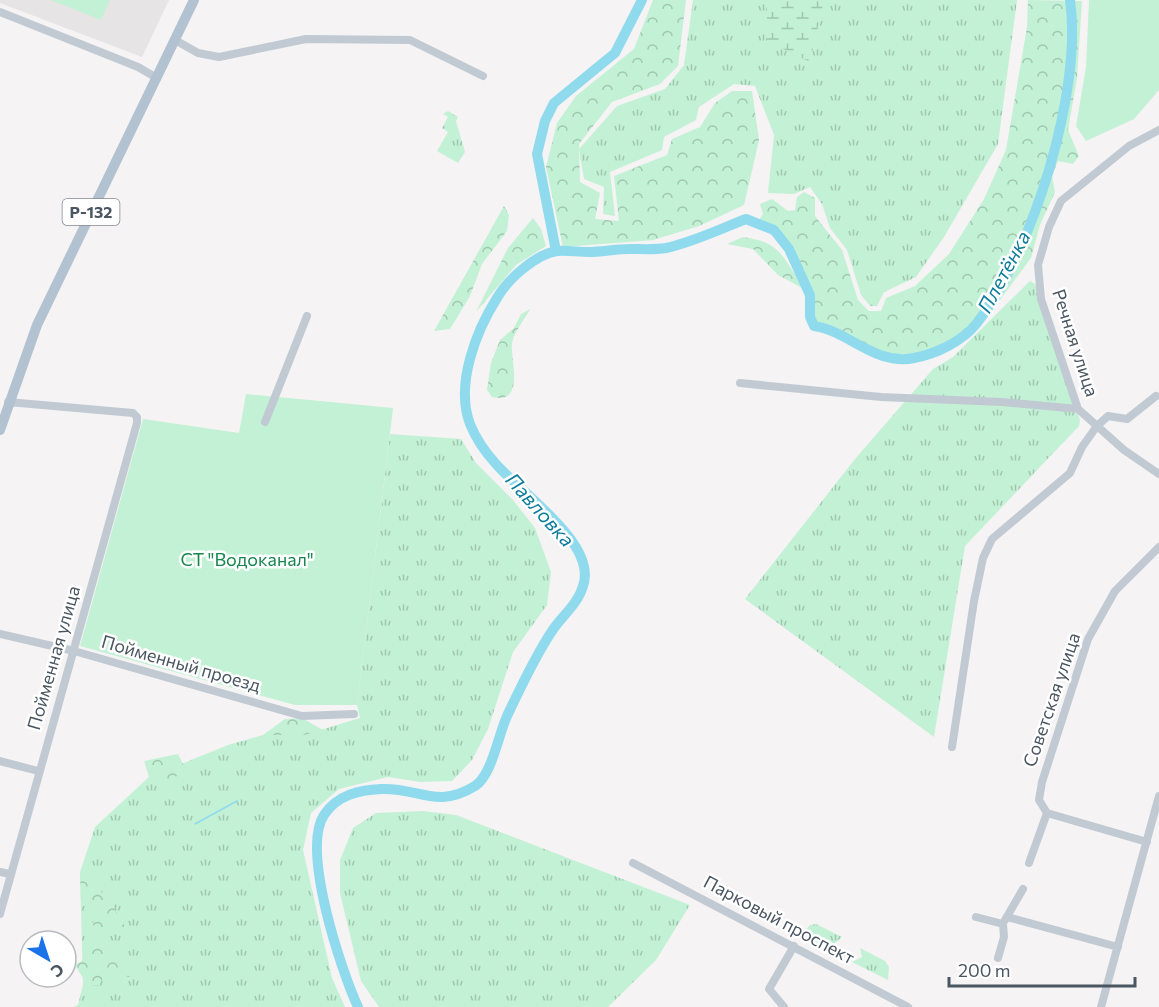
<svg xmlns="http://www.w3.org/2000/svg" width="1159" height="1007" viewBox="0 0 1159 1007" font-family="Commissioner,sans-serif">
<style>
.education{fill:#e6e4e5}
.grass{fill:url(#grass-tufts)}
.forest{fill:url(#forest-crowns)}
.wetland{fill:url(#wetland-marsh)}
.garden{fill:#c3f1d5}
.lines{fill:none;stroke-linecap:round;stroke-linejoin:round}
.stream{stroke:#90daee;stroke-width:1.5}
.river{stroke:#90daee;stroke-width:10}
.minor{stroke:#c1cad2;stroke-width:8}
.major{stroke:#b3c2d1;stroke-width:10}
.labels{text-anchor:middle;stroke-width:5;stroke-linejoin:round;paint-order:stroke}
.shield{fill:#fff;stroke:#808990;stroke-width:1.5}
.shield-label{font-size:16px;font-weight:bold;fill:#4a5661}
.street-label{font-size:18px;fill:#4a5661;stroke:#fff}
.park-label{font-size:18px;fill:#17864f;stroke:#fff}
.water-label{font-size:20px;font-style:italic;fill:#0c7c9b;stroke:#fff}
</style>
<defs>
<pattern id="grass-tufts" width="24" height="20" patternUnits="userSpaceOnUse" patternTransform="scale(1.5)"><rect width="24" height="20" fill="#c3f1d5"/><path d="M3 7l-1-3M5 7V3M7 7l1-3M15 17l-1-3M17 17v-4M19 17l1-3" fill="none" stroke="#a0c6b0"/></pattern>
<pattern id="forest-crowns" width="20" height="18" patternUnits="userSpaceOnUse" patternTransform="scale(1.5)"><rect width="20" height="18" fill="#c3f1d5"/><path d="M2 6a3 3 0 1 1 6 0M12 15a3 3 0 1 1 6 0" fill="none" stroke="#a0c6b0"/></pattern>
<pattern id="wetland-marsh" width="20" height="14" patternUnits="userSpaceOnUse" patternTransform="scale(1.5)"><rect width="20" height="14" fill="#c3f1d5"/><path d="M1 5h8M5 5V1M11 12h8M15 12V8" fill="none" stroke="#a0c6b0"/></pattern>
</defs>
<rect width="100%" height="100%" fill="#f5f3f3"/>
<!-- education -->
<path class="education" d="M0 0H169L142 57 0 3Z"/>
<!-- grass -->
<path class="grass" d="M693 0H1017L998 144 944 237 916 277 884 292 877 306H870L861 295 847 250 830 228 822 204 810 187 794 194 768 193 774 135 755 86 734 84 699 107 696 120 664 137 662 150 610 172 615 216 603 214 604 187 584 179 579 149 617 106 665 89 684 65Z
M448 111 458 117 456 121 465 152 458 163 437 151 448 132 442 128 448 117 443 114Z
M1030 281 1035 284 1080 420 1079 426 965 546 934 737 745 599 855 459 933 369 953 357Z
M390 434 461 439 476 463 513 500 535 528 551 572 547 605 513 652 488 729 472 760 452 781 420 782 388 777 339 789 311 813 303 850 332 978 345 1007H74L78 1005 83 985 80 872 95 827 149 777 228 745 263 735H304L360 718 357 705Z
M423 811 456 815 690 905 656 960 608 1007H379L361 981 340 893V860L353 828 376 813Z
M816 924 842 937 835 943 836 954 801 935 810 925Z
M860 948 885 961 889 967 888 980 852 962 862 957Z"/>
<!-- forest -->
<path class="forest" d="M653 0H686L678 66 660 84 612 102 579 144 580 182 600 193 595 219 619 221 614 176 667 155 672 139 700 127 715 103 732 91H752L759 140 744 205 699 226 653 240 563 247 546 167 557 123 576 96 634 49Z
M1028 0 1082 1 1077 78 1068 130 1079 156 1073 164 1058 161 1052 176 1055 192 1040 225 1031 258 994 308 984 313 976 325 954 342 934 353 891 360 855 345 849 337 836 334 829 328 814 326C808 314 812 305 810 293 802 264 785 235 757 223L763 214 760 204 772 199 788 211 795 210 797 197 804 192 815 198V216L842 250 858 300 869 311H881L886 298 915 286 949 254 984 199 1006 150 1027 27Z
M504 206 509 215 507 231 482 264 470 296 450 329 434 331Z
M533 218 541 229 546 246 516 265 476 312 508 248Z
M743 237C780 242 781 255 801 283L802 288 778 275 753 249 727 244Z
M530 309C525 319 514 332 512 343 510 360 526 405 492 397L487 390 491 363 500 340 514 328 521 314Z
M302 718 323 730 304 735H263L285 719Z
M178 754 185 768C175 781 165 783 149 777L144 761Z
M80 872 107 897 129 933 127 938 93 925 94 904 81 906Z
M96 940 130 959 135 975 128 977 120 972 115 974 112 985 103 978 99 985H83V978L75 965 90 956Z"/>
<!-- wetland -->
<path class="wetland" d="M767 0H824L810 62 767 41Z"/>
<!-- garden -->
<path class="garden" d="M51 0H110L101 20Z
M1089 0H1159V90L1134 119 1086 141 1076 126 1086 67Z
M246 394 393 408 357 705H295L80 646 143 419 239 433Z"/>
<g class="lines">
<!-- stream -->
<path class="stream" d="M195 824 237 801"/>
<!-- river -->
<path class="river" d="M556 251 537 154 545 121 554 103 615 53 642 0
M358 1007C341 970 301 850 324 815 337 795 359 790 381 789 418 787 436 810 475 786 492 775 498 736 507 716 521 687 534 658 552 631 562 616 578 604 583 586 598 544 521 493 496 464 486 453 476 439 470 424 455 385 476 331 497 298 508 279 536 254 557 251 567 250 578 252 588 252 602 252 616 249 630 249 641 249 655 250 666 248 693 242 720 229 746 219L774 230 789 249 810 295V317L814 326C849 331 875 366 914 358 936 354 963 341 977 323 1033 252 1083 90 1070 0"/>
<!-- minor -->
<path class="minor" d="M0 12 138 67 157 78
M175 40 198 53 219 57 306 39 410 40 483 76
M1159 130 1129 146 1061 201 1049 227 1038 265 1041 299 1078 409 1124 450 1159 474
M740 383 881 397 1002 402 1078 409
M265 422 307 316
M0 634 74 651 302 716 354 714
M952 747 974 601 983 558 992 539 1070 473 1082 447 1097 426 1108 416 1127 419 1156 396
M0 761 38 771
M1147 842 1047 813 1039 800 1042 782 1088 639 1115 591 1159 547
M633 863 908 1007
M1029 863 1047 813
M0 872 10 874
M0 914 137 423V417L133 413 8 402
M976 917 1003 924 1004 937 998 958
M1007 917 1118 947
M1005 920 1023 889
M784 1007 769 989 794 946
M1101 1007 1159 796"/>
<!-- major -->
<path class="major" d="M0 430 37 325 194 0"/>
</g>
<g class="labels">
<!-- shield labels -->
<rect class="shield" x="62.5" y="199" width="57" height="26" rx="4.5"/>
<g class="shield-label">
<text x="91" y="218">Р-132</text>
</g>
<!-- street labels -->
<g class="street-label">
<text transform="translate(1075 343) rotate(72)" y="6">Речная улица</text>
<text transform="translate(54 658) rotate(-74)" y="6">Пойменная улица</text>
<text transform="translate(181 664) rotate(16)" y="6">Пойменный проезд</text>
<text transform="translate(1052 700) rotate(-71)" y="6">Советская улица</text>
<text transform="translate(779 920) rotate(28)" y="6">Парковый проспект</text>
</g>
<!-- park labels -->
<g class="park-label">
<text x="247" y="566">СТ "Водоканал"</text>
</g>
<!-- water labels -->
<g class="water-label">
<text transform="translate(1004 272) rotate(-62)" y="7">Плетёнка</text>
<text transform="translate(540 510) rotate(48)" y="7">Павловка</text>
</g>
</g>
<!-- north arrow -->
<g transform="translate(48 959) rotate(141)"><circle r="28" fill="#ffffff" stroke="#b7bbc0" stroke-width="1.5"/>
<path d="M0-4.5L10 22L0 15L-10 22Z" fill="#1a73e8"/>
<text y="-9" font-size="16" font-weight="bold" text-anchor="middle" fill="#4a5661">С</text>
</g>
<!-- scale -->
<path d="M949 977v9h186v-9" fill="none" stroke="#4a5661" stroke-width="3"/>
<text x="958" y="977" font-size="18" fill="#4a5661" stroke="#ffffff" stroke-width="4.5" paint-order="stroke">200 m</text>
</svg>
